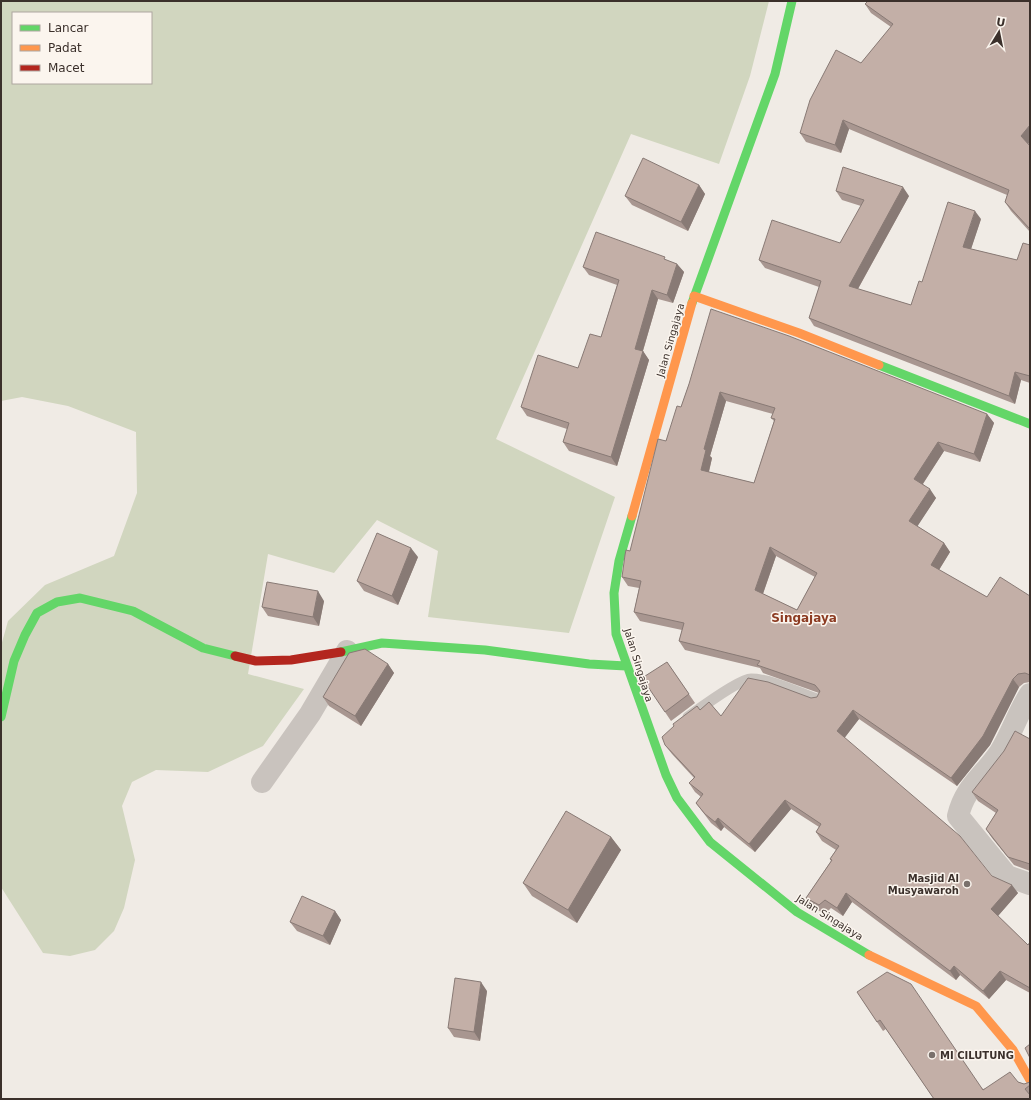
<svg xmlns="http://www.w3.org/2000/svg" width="1031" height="1100" viewBox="0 0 1031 1100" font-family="'DejaVu Sans',sans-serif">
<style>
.green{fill:#d1d6bf;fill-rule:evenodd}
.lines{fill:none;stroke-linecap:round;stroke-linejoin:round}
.lane{stroke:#c9c3be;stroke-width:11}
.street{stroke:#c9c3be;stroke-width:22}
.fast{stroke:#63d668;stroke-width:9}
.slow{stroke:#ff974d;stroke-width:9}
.jam{stroke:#b3261e;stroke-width:9}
.wall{fill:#a89690;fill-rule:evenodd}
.shaded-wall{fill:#887a75}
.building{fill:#c3afa7;stroke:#887a75;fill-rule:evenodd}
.poi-dot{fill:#7a716c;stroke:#fbf5ee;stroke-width:1.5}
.labels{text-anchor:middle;stroke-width:3;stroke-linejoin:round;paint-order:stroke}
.street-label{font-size:10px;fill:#3b302b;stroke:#fbf5ee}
.poi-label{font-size:10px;font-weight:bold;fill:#3b302b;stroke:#fbf5ee;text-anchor:end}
.quarter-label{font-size:12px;font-weight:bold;fill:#8c3b22;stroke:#fbf5ee}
</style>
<rect width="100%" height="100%" fill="#f0ebe5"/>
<!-- green -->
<path class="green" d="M1 1H769L750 76 719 164 631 134 496 439 615 497 569 633 428 617 438 551 377 520 334 573 268 554 248 674 304 689 263 746 208 772 156 770 132 782 122 806 135 860 124 908 114 931 95 950 70 956 43 953 1 887V646L8 621 45 585 114 556 137 493 136 432 68 406 22 397 1 401ZM13 13H151V83H13Z"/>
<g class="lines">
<!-- lane -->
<path class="lane" d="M688 717C699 709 739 679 751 679 771 679 799 693 819 700"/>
<!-- street -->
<path class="street" d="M1030 694C1018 712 1012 733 1000 752 984 776 965 786 958 816L1007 876 1030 884
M262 782 310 714 347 651"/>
<!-- fast -->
<path class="fast" d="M692 303 775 74 792 1
M879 365 1030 424
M632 516 619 561 614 593 616 634 666 775 677 798 710 842 797 912 869 955
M341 652 382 643 485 650 589 664 626 666
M1 717 14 661 25 635 37 613 57 602 80 598 133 611 203 648 235 656"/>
<!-- slow -->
<path class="slow" d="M694 296 799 333 879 365
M632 516 692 303
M869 955 976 1006 1013 1050 1030 1080"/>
<!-- jam -->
<path class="jam" d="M235 656 256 661 291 660 341 652"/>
</g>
<!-- wall -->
<path class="wall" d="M1030 1V142L1028 144 1030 146V232L1011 211 1005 202 1007 195 849 129 841 153 806 142 800 133 861 63 891 27 871 13 865 4Z
M699 185 705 194 688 231 632 205 625 196Z
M836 191 909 196 858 289 911 305 922 282 981 219 971 249 1017 260 1030 245V383L1021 380 1015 404 814 326 809 318 819 287 765 268 759 260 840 243 861 206 842 200Z
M668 261 677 264 684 272 673 303 658 299 643 351 649 360 617 466 569 451 563 442 567 429 527 416 521 407 578 368 601 337 617 285 589 275 583 267Z
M689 384 987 414 994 423 980 462 944 451 923 484 936 498 917 526 944 543 950 552 939 570 987 597 1030 596V682L1024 683 1019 687 990 745 957 786 859 719 844 738 992 876 1018 893 998 916 1028 945 1030 942V993L1006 980 989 999 960 975 956 980 852 902 843 916 831 908 825 914 812 907 806 898 831 861 830 859 836 850 822 841 816 832 819 827 791 809 755 852 724 827 721 831 711 823 696 803 701 797 695 792 689 783 694 778 672 754 665 745 700 710 721 716 817 697 819 693 763 673 760 668 685 650 679 641 682 630 640 621 634 612 639 588 628 586 622 577 666 441 681 407ZM726 401 773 414 771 418 774 421 754 483 709 472 712 458 710 456ZM776 556 815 577 797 610 763 594Z
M418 557 398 605 364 591 357 581Z
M324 601 319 626 268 616 262 607Z
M667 662 695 703 671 721 665 712Z
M388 664 394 673 361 726 329 706 323 697Z
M1030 739V871L1014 865 992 838 986 829 996 813 978 801 972 792Z
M611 837 621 850 577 923 532 896 523 883Z
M335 911 341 920 330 945 297 931 290 922Z
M487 991 480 1041 454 1037 448 1028Z
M857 992 983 1089 1018 1082 1024 1084 1030 1082V1099H934L886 1029 883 1031Z"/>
<!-- shaded-wall -->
<path class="shaded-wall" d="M843 120 849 129 841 153 835 145Z
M1030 125V142L1027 145 1021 136Z
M699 185 705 194 688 231 681 222Z
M903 187 909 196 855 294 849 286Z
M975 211 981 219 969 255 963 247Z
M677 264 684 272 673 303 667 295Z
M652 290 658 299 641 357 635 349Z
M643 351 649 360 617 466 611 457Z
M1015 372 1021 380 1015 404 1009 396Z
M720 392 726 401 710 456 712 458 707 479 701 470 704 449Z
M987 414 994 423 980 462 974 454Z
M938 442 944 451 920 488 914 479Z
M930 489 936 498 915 530 909 521Z
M944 543 950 552 937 573 931 565Z
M770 547 776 556 761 599 755 590Z
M411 548 418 557 398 605 392 596Z
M318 591 324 601 319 626 313 617Z
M388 664 394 673 361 726 355 716Z
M1013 679 1019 687 990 745 957 786 951 778Z
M853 710 859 719 843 740 837 731Z
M785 800 791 809 755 852 749 844Z
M718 818 724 827 721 831 715 822Z
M611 837 621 850 577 923 568 910Z
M1012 885 1018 893 997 917 991 909Z
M846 893 852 902 843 916 837 908Z
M335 911 341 920 330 945 323 936Z
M954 966 960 975 956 980 950 971Z
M1000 971 1006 980 989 999 983 991Z
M481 982 487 991 480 1041 474 1032Z"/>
<!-- building -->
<path class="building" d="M868 1H1030V125L1021 136 1030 146V227L1029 228 1005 202 1009 190 843 120 835 145 800 133 810 100 836 50 861 63 893 24 865 4Z
M643 158 699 185 681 222 625 196Z
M843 167 903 187 849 286 911 305 919 281 922 282 948 202 975 211 963 247 1017 260 1023 243 1030 245V376L1015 372 1009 396 809 318 821 281 759 260 772 220 840 243 864 200 836 191Z
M596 232 665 257 664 259 677 264 667 295 652 290 635 349 643 351 611 457 563 442 569 423 521 407 538 355 578 368 590 334 601 337 619 280 583 267Z
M711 309 789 336 987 414 974 454 938 442 914 479 930 489 909 521 944 543 931 565 987 597 1000 577 1030 596V675L1025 673 1018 674 1013 679 983 736 951 778 853 710 837 731 960 836 992 876 1012 885 991 909 1028 945 1030 942V988L1000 971 983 991 954 966 950 971 846 893 837 908 825 900 819 905 806 898 832 860 830 859 839 846 816 832 821 824 785 800 749 844 718 818 715 822 705 814 696 803 703 794 689 783 695 777 665 745 662 737 674 726 673 724 697 706 700 710 709 702 721 716 748 678 768 682 811 698 817 697 820 691 815 685 757 665 760 661 679 641 684 623 634 612 641 581 622 577 625 555 626 550 630 551 658 439 666 441 677 406 681 407 689 384ZM720 392 775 408 771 418 775 419 754 483 701 470 706 450 704 449ZM770 547 817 573 797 610 755 590Z
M377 533 411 548 392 596 357 581Z
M267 582 318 591 313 617 262 607Z
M365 649 388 664 355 716 323 697 349 653Z
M667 662 689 694 665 712 642 678Z
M1015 731 1030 739V864L1008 857 986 829 998 810 972 792 1004 751Z
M566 811 611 837 568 910 523 883Z
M302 896 335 911 323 936 290 922Z
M887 972 911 984 983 1090 1010 1072 1018 1082 1024 1084 1030 1082V1085L1025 1089 1030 1095V1099H934L880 1020 877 1022 857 992Z
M455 978 481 982 474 1032 448 1028Z
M1030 1044V1058L1025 1048Z"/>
<!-- markers -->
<g class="poi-dot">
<circle cx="967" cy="884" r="4"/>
<circle cx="932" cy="1055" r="4"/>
</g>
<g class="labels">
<!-- street labels -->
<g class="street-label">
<text transform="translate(670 340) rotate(-74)" y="4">Jalan Singajaya</text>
<text transform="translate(639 665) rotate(73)" y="4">Jalan Singajaya</text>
<text transform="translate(830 917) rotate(32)" y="4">Jalan Singajaya</text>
</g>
<!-- poi labels -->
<g class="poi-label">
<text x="959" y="882">Masjid Al<tspan x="959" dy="12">Musyawaroh</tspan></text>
<text x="940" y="1059" text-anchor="start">MI CILUTUNG</text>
</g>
<!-- quarter labels -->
<g class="quarter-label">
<text x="804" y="622">Singajaya</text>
</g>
</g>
<!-- border -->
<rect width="1031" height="1100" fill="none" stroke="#3b302b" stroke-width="4"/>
<!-- legend -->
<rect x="12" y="12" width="140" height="72" fill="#fbf5ee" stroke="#aea6a0"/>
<rect x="20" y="25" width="20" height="6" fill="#63d668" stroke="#aea6a0"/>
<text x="48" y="32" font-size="12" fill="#3b302b">Lancar</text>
<rect x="20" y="45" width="20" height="6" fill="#ff974d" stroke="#aea6a0"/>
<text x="48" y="52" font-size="12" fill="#3b302b">Padat</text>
<rect x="20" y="65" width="20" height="6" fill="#b3261e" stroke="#aea6a0"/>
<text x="48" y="72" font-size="12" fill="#3b302b">Macet</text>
<!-- north arrow -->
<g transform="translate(999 32) rotate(10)" stroke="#fbf5ee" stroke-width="3" paint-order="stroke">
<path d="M0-3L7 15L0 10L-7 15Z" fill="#3b302b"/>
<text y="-6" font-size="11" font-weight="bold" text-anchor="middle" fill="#3b302b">U</text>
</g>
</svg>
